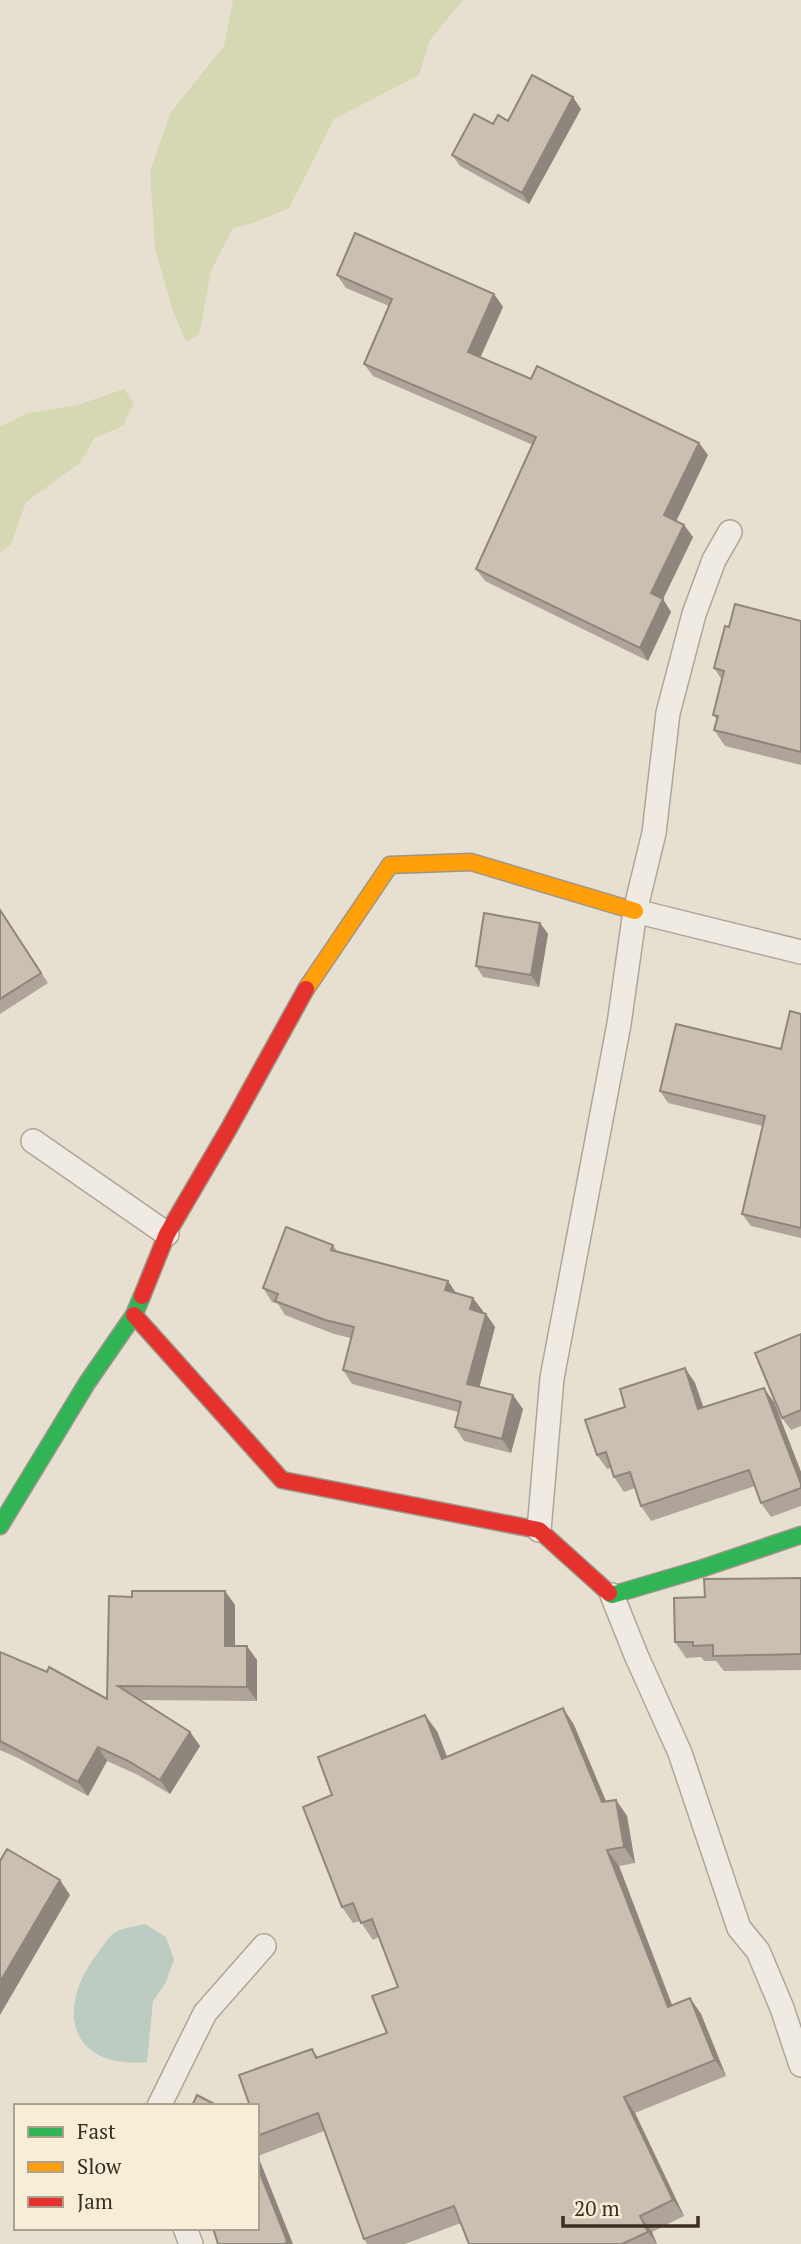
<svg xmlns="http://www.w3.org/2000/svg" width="801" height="2244" viewBox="0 0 801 2244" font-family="'PT Serif',serif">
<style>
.green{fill:#d6d7b3}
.water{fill:#bcccc2}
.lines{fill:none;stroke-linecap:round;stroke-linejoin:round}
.lane-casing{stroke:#ada599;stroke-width:26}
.fast-casing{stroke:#9c958a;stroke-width:19}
.slow-casing{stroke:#9c958a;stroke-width:19}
.jam-casing{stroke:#9c958a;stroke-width:19}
.lane{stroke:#efebe3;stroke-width:23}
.fast{stroke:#30b455;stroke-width:16}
.slow{stroke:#ff9f0a;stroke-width:16}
.jam{stroke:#e5322d;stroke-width:16}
.wall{fill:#afa499}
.shaded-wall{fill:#8e867d}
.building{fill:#cbbfb2;stroke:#8e867d;stroke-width:2}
</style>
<rect width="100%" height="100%" fill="#e7e0d1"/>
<!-- green -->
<path class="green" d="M233 0H463L430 40 419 75 334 119 289 208 256 222 233 228 211 271 199 335 186 342 173 311 155 249 150 171 171 112 224 46Z
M124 389 134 403 123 426 94 438 80 463 26 502 11 544 0 553V427L27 413 78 405Z"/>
<!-- water -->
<path class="water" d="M145 1924 166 1937 174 1960 165 1984 153 2001 147 2062C69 2069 55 2009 97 1954 102 1948 108 1937 114 1933 122 1928 136 1926 145 1924Z"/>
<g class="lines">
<!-- lane casing -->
<g class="lane-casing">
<path id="lane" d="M635 911 801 952
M33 1141 167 1234
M539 1530 552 1378 619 1024 635 911 654 833 668 713 694 614 714 560 730 532
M612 1595 636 1655 680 1753 739 1928 758 1951 782 2008 801 2065
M159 2106 205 2013 264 1946
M185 2228 191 2244"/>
</g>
<!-- fast casing -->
<g class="fast-casing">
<path id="fast" d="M0 1526 87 1383 134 1315 142 1296
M609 1593 612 1595 700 1569 801 1535"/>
</g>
<!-- slow casing -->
<g class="slow-casing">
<path id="slow" d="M306 989 390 865 471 862 635 911"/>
</g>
<!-- jam casing -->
<g class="jam-casing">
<path id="jam" d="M142 1296 167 1234 228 1130 306 989
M134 1315 282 1480 539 1530 609 1593"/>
</g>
<!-- lane -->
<use href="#lane" class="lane"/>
<!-- fast -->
<use href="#fast" class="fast"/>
<!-- slow -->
<use href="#slow" class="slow"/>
<!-- jam -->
<use href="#jam" class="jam"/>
</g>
<!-- wall -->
<path class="wall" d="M581 109 529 204 460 166 452 155 493 124Z
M337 275 494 294 503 307 480 357 531 379 699 443 708 455 676 521 684 525 693 537 663 599 671 612 648 661 485 581 476 569 533 445 373 376 364 364 389 306 346 288Z
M801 621V765L725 746 714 730 717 720 713 715 722 680 714 668 729 627Z
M0 909 48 983 0 1014Z
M540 923 548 934 539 987 483 977 476 966Z
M801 1014V1238L751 1226 742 1214 763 1126 668 1103 660 1091 781 1049Z
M333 1245 337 1251 448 1281 456 1293 483 1311 482 1313 486 1314 495 1327 479 1387 523 1409 511 1453 464 1441 455 1427 458 1412 352 1384 343 1370 351 1338 334 1334 285 1315 278 1304 272 1302 263 1288Z
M801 1334V1426L791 1430 782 1418Z
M685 1368 695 1383 703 1407 774 1402 801 1472V1506L771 1517 761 1503 755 1486 651 1521 641 1506 635 1488 624 1492 614 1477 611 1468 607 1469 597 1455 625 1407Z
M801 1578V1670L724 1671 716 1661H704L701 1657 686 1658 675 1642 705 1597Z
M225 1591 235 1605V1646L257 1660V1701L139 1700 190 1732 200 1746 170 1794 138 1775 107 1761 88 1796 20 1759 0 1750V1652L107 1699 132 1597Z
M563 1708 574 1725 606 1801 616 1800 627 1816 635 1863 619 1866 672 2006 690 1998 701 2014 726 2076 635 2113 684 2216 652 2232 657 2244H469L461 2223 405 2244H367L364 2239 324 2131 258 2156 257 2228V2126L312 2049 318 2057 387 2033 398 1987 379 1937 373 1940 360 1921 353 1923 342 1907 332 1795 437 1731 447 1757Z"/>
<!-- shaded-wall -->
<path class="shaded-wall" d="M573 97 581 109 529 204 522 193Z
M494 294 503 307 477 365 468 352Z
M699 443 708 455 673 528 664 515Z
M684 525 693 537 663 599 671 612 648 661 640 648 651 593Z
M540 923 548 934 539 987 531 975Z
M448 1281 457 1295 445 1290Z
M473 1298 483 1311 479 1323 470 1309Z
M486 1314 495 1327 477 1397 467 1384Z
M685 1368 695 1383 709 1423 698 1409Z
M764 1388 774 1402 801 1472V1484Z
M513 1395 523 1409 511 1453 502 1439Z
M225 1591 235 1605V1660L225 1646Z
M247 1646 257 1660V1701L247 1687Z
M563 1708 574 1725 613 1818 602 1802Z
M425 1715 437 1731 454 1775 442 1759Z
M190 1732 200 1746 170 1794 160 1780Z
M98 1747 107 1761 88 1796 78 1782Z
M616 1800 627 1816 635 1863 624 1847Z
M607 1850 619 1866 679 2023 668 2007Z
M60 1880 70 1895 0 2015V1982Z
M690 1998 701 2014 726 2076 715 2060Z
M624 2097 635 2113 684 2216 673 2200Z
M257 2154 258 2156 293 2244H285L257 2166Z
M640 2216 652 2232 657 2244 648 2232Z"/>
<!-- building -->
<path class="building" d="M532 75 573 97 522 193 452 155 474 114 493 124 498 115 508 121Z
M355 233 494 294 468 352 531 379 537 366 699 443 664 515 684 525 651 593 663 599 640 648 476 569 536 437 364 364 392 299 337 275Z
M735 604 801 621V752L714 730 718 716 713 715 724 671 714 668 725 626 729 627Z
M0 910 41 973 0 999Z
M484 913 540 923 531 975 476 966Z
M790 1011 801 1014V1228L742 1214 765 1116 660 1091 676 1024 781 1049Z
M286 1227 333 1245 331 1250 448 1281 445 1290 473 1298 470 1309 486 1314 467 1384 513 1395 502 1439 455 1427 461 1402 343 1370 354 1327 325 1320 275 1301 278 1294 263 1288Z
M801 1334V1410L782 1418 755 1353Z
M685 1368 698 1409 764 1388 801 1484V1488L761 1503 749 1470 641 1506 630 1472 614 1477 606 1452 597 1455 585 1420 625 1407 620 1389Z
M801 1578V1654L713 1656V1645L693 1646V1642H675L674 1598 705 1597 704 1579Z
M132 1591H225V1646H247V1687L118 1686 190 1732 160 1780 128 1761 98 1747 78 1782 0 1741V1652L47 1672 49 1667 107 1699 109 1596 132 1597Z
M563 1708 602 1802 616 1800 624 1847 607 1850 668 2007 690 1998 715 2060 624 2097 673 2200 640 2216 648 2232 622 2244H469L454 2206 364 2239 318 2113 257 2136V2106H250L239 2075 312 2049 316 2058 387 2033 372 1996 398 1987 372 1919 361 1923 353 1903 342 1907 303 1807 332 1795 318 1757 425 1715 442 1759Z
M7 1849 60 1880 0 1982V1861Z
M197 2095 218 2106H192Z
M257 2166 287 2241 285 2244H218L213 2228H257Z"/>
<!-- legend -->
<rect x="14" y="2104" width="245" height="126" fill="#f7eed8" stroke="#ada18e" stroke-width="2"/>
<rect x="28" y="2127" width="35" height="10" fill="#30b455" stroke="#ada18e" stroke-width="2"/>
<text x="77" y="2139" font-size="21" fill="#3d2e20">Fast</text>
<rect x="28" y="2162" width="35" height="10" fill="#ff9f0a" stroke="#ada18e" stroke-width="2"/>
<text x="77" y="2174" font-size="21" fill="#3d2e20">Slow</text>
<rect x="28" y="2197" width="35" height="10" fill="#e5322d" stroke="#ada18e" stroke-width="2"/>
<text x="77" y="2209" font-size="21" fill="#3d2e20">Jam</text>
<!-- scale -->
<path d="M563 2216v10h135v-10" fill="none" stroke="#3d2e20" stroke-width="3.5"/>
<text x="574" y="2216" font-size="21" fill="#3d2e20" stroke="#f7eed8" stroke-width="5" paint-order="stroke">20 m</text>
</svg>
